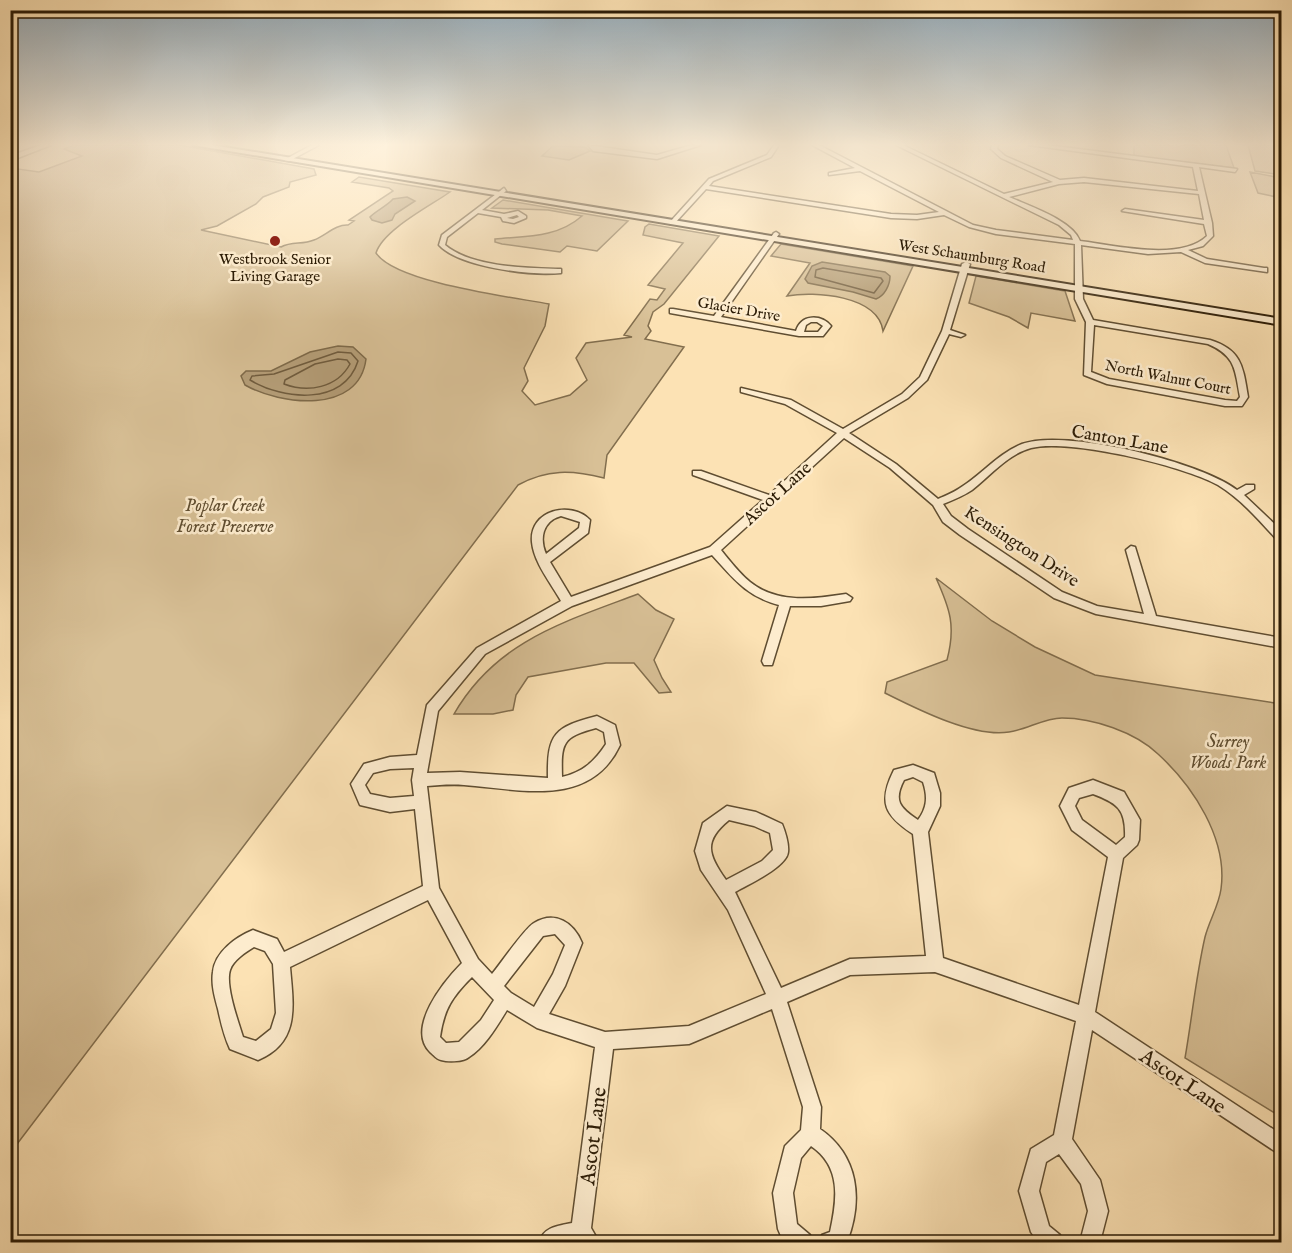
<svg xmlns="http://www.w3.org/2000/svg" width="1292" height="1253" viewBox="0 0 1292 1253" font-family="'IM FELL English',serif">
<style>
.green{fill:#d8c096;stroke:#826e4e;stroke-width:1.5}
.water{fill:#b59e78;stroke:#7e6a4a;stroke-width:1.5}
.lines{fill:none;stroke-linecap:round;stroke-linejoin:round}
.shore{stroke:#705c3e;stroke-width:1.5}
.minor-casing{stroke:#5f4d31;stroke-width:3}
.tertiary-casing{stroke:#5f4d31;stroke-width:3}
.secondary-casing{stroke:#2b1b05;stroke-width:4}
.minor{fill:#fdecce;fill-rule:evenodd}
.tertiary{fill:#fdecce;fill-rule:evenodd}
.secondary{fill:#fdecce;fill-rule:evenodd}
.poi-dot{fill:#8f2418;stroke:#fdecce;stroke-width:2}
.labels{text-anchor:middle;stroke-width:5;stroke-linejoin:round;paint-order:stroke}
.far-street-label{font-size:15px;fill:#2b1b05;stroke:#fdecce}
.far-poi-label{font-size:15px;fill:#2b1b05;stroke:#fdecce}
.street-label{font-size:18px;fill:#2b1b05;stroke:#fdecce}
.park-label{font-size:18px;font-style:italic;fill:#5f4d30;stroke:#fdecce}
.near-street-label{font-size:21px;fill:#2b1b05;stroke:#fdecce}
</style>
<rect width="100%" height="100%" fill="#fce2b4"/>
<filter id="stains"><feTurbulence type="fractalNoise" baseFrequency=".00333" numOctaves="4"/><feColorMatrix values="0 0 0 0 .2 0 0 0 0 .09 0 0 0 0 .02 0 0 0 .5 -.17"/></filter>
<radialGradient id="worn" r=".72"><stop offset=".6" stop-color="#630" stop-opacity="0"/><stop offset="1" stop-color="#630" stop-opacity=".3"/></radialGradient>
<!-- green -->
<path class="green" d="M74 145H179L314 169 316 175 290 182 289 187 263 197 256 204 217 226 201 230 281 247C292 241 302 245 314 240 325 236 336 224 348 225L354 221 349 220 393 191 389 188 352 182 359 177 450 192C430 206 383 230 376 253 396 283 512 297 549 304L545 326 524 368 528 381 522 391 535 405 570 395 587 380 576 358 586 343 632 337 624 335 650 299 657 300 665 289 648 285 683 243 643 235 645 227 649 224 719 236 664 304 653 312 648 326 651 331 645 339 684 347 607 455 604 478C572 470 547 469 518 485L11 1152V168L39 172 82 156 64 149Z
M1134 145H1226L1234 168 1134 156Z
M1248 145H1281V175L1255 171Z
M553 146 585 147 590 151 569 160 542 156Z
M1250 172 1281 178V198L1258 193Z
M503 200 628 221 597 251 567 246 560 252 502 244 495 242V239C526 236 557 238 582 216L548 210 492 208Z
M781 244 913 266 883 331C878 295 814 291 787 296L810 263 771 256Z
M976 276 1065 291 1075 321 1031 313 1028 328 1009 317 969 303Z
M936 578 992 621 1035 647 1095 675 1281 704V1117L1185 1058C1192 1018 1196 976 1205 937 1209 921 1219 905 1221 889 1228 839 1193 786 1158 754 1135 732 1093 718 1062 718 1044 718 1026 730 1009 732 974 738 917 709 885 693L887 682 947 660C956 626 950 609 936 578Z
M638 594 656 610 674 619 654 660 662 678 671 692 659 693 634 663H606L528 677 516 695 513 710 493 714H454C496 641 564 622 638 594Z"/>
<!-- water -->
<path class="water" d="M407 197 415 201 395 214 392 220 382 223 372 220 370 217C374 212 387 206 393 199Z
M822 262 885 272 890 276C890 286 884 296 876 299L853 292 808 283 805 279 812 266Z
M338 346 353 347 366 359C359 415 280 405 245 385L241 376 246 371H271L310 352Z"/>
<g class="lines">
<!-- shore -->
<path class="shore" d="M823 268 881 278 883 281 874 293 815 277 816 270Z
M338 352 351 353 358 361C344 406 283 400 250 380L252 376 274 374Z
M338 359 347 360 350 364C337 388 308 393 284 384L285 380 315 364Z"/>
<!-- minor casing -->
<g class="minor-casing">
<path id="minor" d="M312 145H319L289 161 284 160Z
M588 145 657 155 692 145H701L657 159 593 151Z
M774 145H779L771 157 713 181 709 186 891 214 917 215 939 212 860 171 829 175V173L855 168 812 145H819L973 225 996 230 1073 240 1071 235 1059 225 896 145H903L1004 194 1053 182 1001 158 991 149 992 145H998L997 149 1005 156 1060 180 1084 178 1198 191 1193 167 1029 145H1047L1237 169 1235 172 1199 167 1212 223 1213 236 1203 246 1188 250 1207 259 1264 268H1267V272L1205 263 1181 252 1148 254 1081 245 1083 299 1093 320 1210 340C1242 350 1243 367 1248 397L1242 406H1225L1107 384 1084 375 1086 322 1075 299V244L996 234 969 227 944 215 917 219 891 218 706 189 674 224H670V222L709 179 767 155ZM1084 182 1199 194 1204 220 1125 209 1122 211 1204 224 1207 236C1180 262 1114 245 1080 241 1072 220 1029 206 1009 197L1059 184ZM1094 325 1208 344C1236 356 1235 370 1240 397L1237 401 1225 400 1109 379 1091 372Z
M504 188 506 191 482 210 504 214 518 211 526 216V218L514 223 503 221 501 217 478 213 447 237 445 245C471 267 525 268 558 269H561V273C531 276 459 267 439 245L442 235ZM517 215 519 217 513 219 507 218Z
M776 232 779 234 721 317 796 331C801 314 821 314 831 326L823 336H799L670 313V309H673L714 316 774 233ZM811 322H817L823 326 818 332H804L806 325Z
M966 262 970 264 950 330 965 335 961 337 949 334 927 380 908 398 849 433 896 464 938 499C947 495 955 492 963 486 983 473 999 453 1022 444 1065 428 1201 462 1237 490L1246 485H1254V489L1244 495 1282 531V542L1278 541C1260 521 1241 499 1218 485 1185 466 1068 438 1031 448 1008 454 990 476 972 490 963 496 953 500 943 504L951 516 968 529 1062 592 1097 606 1144 614 1126 550 1131 546 1135 547 1156 616 1282 638V648L1096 614 1054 598 960 535 943 522 933 505 890 468 844 438 721 550C730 561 739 573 750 582 777 604 814 599 846 594L852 598 850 601 821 606H790L772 665H764L762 661 779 605C746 596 734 579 712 555L572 606 485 654 438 711 427 773 460 772 548 778C547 733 555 727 597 716L615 725 620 745C590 809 520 789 464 785 451 784 439 785 427 786L439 888 478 959 492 974C501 963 525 928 534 923 555 910 574 923 582 943L565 986 549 1014 605 1032 689 1026 766 994 728 910 701 870 695 851 703 823 727 806 756 812 782 824C785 831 789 844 788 852 787 867 747 885 735 892L781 988 850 959 926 956 913 834C884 815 878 802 894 770L913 765 934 773 940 793V806L928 832 943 958 1079 1005 1108 857 1072 830 1060 806 1069 788 1093 780 1124 792 1140 820 1139 840 1137 845 1123 858 1095 1012 1282 1135V1156L1092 1030 1072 1139 1100 1180 1108 1211 1100 1242H1080L1088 1211 1081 1184 1059 1154 1046 1162 1039 1191 1049 1226 1060 1235 1063 1242H1038L1031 1232 1019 1191 1031 1149 1054 1135 1076 1021 935 972 850 975 787 1002 821 1107 820 1129C859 1156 863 1200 847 1242H819L822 1235 830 1232C837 1200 842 1167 811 1146L801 1158 793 1193 797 1224 810 1235 813 1242H788L781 1236 778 1229 773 1193 785 1146 801 1130 803 1107 772 1009 689 1044 613 1049 591 1228 599 1242H539C544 1227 557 1226 572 1223L595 1047 537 1028 507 1010C497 1026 485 1047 469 1057 463 1062 448 1062 441 1060 436 1059 434 1055 430 1052 406 1028 444 981 462 963L428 900 290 967C293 1004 301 1042 258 1060L230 1049C224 1036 221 1023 218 1009 215 998 211 984 213 972 215 952 236 937 253 930L277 939 284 952 423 886 415 809 390 812 360 805 351 784 364 764 390 757 417 755 427 705 477 648 561 601C551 583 534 563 532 542 529 510 571 500 590 520L588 533 550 562 571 597 710 547 763 500 693 475V471H701L769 495 837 433 785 404 741 392V388L791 400 843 429 902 394 920 377 942 331 962 264ZM561 516 580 522 579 528 546 554C539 538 543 521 561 516ZM596 728 604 732 606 744C594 762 583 772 562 777 561 743 562 737 596 728ZM414 768 412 780 414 796 390 798 370 794 365 785 373 773 390 769ZM913 777 923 782C928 797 927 808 918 820 900 808 893 801 904 780ZM1093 794C1117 803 1126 809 1125 837L1116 845 1082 820 1075 806 1079 798ZM729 820 754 826 770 833 773 850 762 861 726 880C708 855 703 841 729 820ZM555 934 565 945 553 974 534 1007 511 993 504 986 543 936ZM254 947 265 951 273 964 276 1013 271 1029 256 1041 243 1037C238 1021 225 985 230 970 233 960 246 952 254 947ZM472 977 494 1000 481 1020 459 1042 446 1043 440 1037C444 1009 452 997 472 977Z"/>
</g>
<!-- tertiary casing -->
<g class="tertiary-casing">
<path id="tertiary" d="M41 145H51L10 161V156Z"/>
</g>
<!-- secondary casing -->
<g class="secondary-casing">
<path id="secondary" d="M193 145H212L1282 319V325Z"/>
</g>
<!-- minor -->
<use href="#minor" class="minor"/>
<!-- tertiary -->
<use href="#tertiary" class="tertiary"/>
<!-- secondary -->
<use href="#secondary" class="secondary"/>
</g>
<!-- sky -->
<linearGradient id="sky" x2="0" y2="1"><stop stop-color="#93abbb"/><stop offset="0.45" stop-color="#fef2dd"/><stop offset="1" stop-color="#fef2dd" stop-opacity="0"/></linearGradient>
<rect width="1292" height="321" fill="url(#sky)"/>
<!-- markers -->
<circle class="poi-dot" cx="275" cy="241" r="6"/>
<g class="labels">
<!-- far-street labels -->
<g class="far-street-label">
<text transform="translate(972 256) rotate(9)" y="5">West Schaumburg Road</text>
<text transform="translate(739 309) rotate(10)" y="5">Glacier Drive</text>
<text transform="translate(1168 377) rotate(11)" y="5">North Walnut Court</text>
</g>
<!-- far-poi labels -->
<g class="far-poi-label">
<text x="275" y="264">Westbrook Senior<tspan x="275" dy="17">Living Garage</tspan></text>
</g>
<!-- street labels -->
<g class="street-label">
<text transform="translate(1120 439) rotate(10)" y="6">Canton Lane</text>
<text transform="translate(777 493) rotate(-42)" y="6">Ascot Lane</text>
<text transform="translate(1022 546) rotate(33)" y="6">Kensington Drive</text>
</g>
<!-- park labels -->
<g class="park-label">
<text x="225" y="511">Poplar Creek<tspan x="225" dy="21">Forest Preserve</tspan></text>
<text x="1228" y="747">Surrey<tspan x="1228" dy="21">Woods Park</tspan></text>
</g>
<!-- near-street labels -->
<g class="near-street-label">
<text transform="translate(1183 1081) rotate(34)" y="7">Ascot Lane</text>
<text transform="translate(593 1136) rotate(-83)" y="7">Ascot Lane</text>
</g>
</g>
<!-- margin -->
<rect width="1292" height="1253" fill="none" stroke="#fce2b4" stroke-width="36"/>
<rect x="12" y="12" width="1268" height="1229" fill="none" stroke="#2b1b05" stroke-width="3"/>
<rect x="18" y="18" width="1256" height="1217" fill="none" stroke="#2b1b05" stroke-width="1.5"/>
<rect width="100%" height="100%" filter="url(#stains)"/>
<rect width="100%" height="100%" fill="url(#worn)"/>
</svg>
